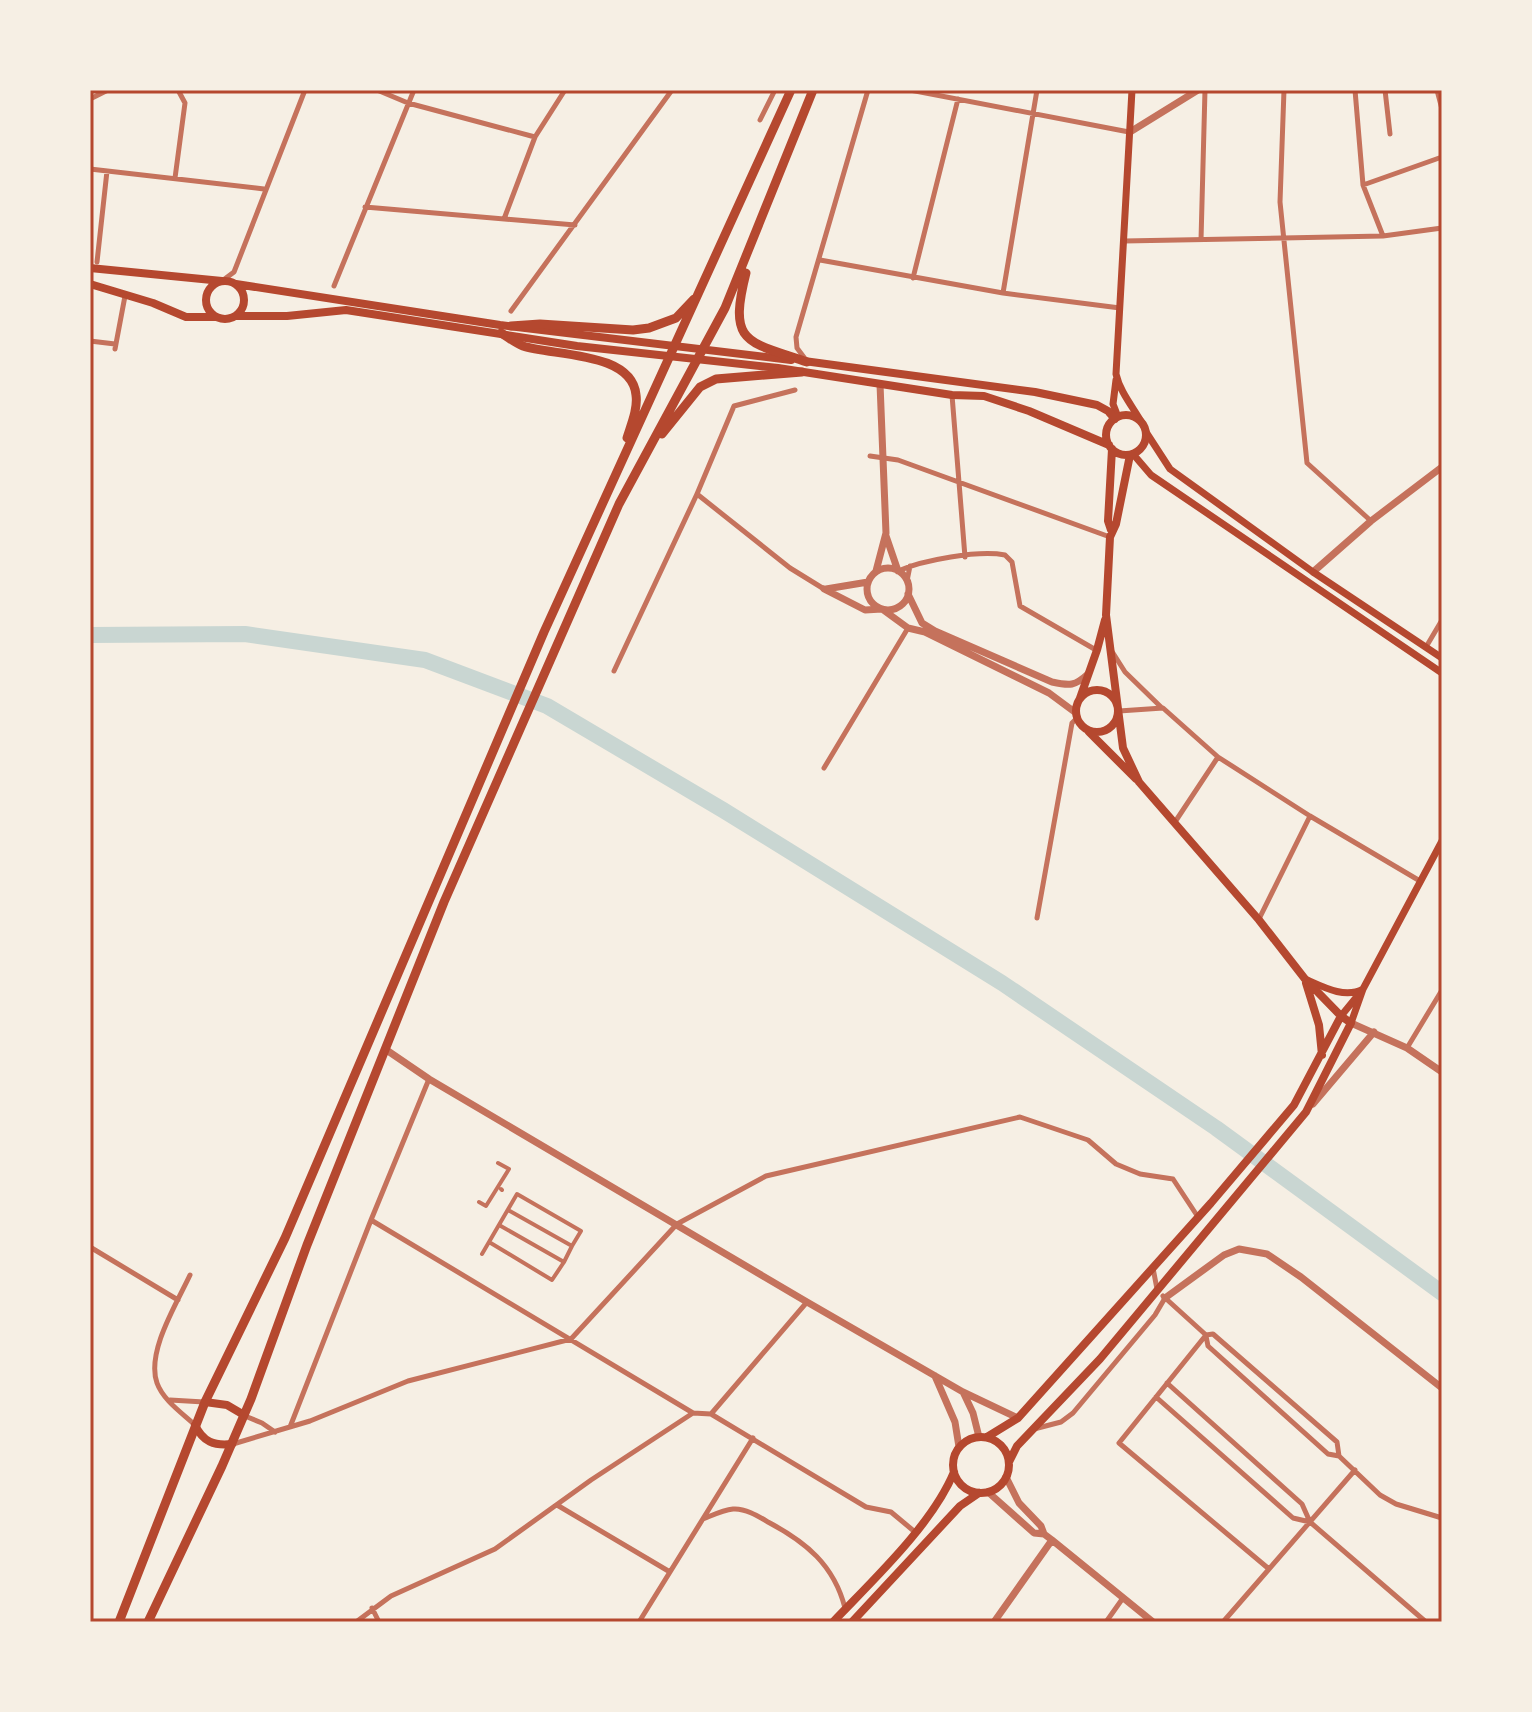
<svg xmlns="http://www.w3.org/2000/svg" width="1532" height="1712" viewBox="0 0 1532 1712" font-family="'Golos Text',sans-serif">
<style>
.lines{fill:none;stroke-linecap:round;stroke-linejoin:round}
.river{stroke:#c9d6d2;stroke-width:16}
.pedestrian{stroke:#c5725c;stroke-width:4}
.minor{stroke:#c5725c;stroke-width:5}
.tertiary{stroke:#c5725c;stroke-width:7}
.secondary{stroke:#b5482f;stroke-width:7}
.primary{stroke:#b5482f;stroke-width:8}
.trunk{stroke:#b5482f;stroke-width:9}
.neatline{fill:none;stroke:#b5482f;stroke-width:3}
</style>
<rect width="100%" height="100%" fill="#f6efe4"/>
<g class="lines">
<!-- river -->
<path class="river" d="M90 635 245 634 425 660 547 706 723 810 1002 983 1216 1128 1442 1293"/>
<!-- pedestrian -->
<path class="pedestrian" d="M501 1189 502 1190
M479 1202 486 1206 509 1169 498 1163
M489 1242 552 1280 564 1262 499 1225
M482 1254 517 1194 581 1231 572 1246 508 1210
M564 1262 572 1246"/>
<!-- minor -->
<path class="minor" d="M377 90 408 103 535 137
M910 90 1129 132
M1284 90 1280 202 1307 463 1371 521
M1355 90 1363 185 1383 236
M1385 90 1390 134
M1437 90 1442 109
M90 99 108 90
M760 120 775 90
M90 169 264 189
M175 178 185 103 178 90
M1363 185 1442 157
M365 207 575 225
M504 219 535 137 565 90
M1201 240 1205 90
M1124 241 1383 236 1442 228
M820 260 1003 293 1120 308
M97 262 107 171
M913 278 958 99
M222 281 234 272 305 90
M334 286 414 90
M1003 293 1037 90
M511 311 672 90
M90 341 115 344
M115 349 125 296
M806 360 797 348 796 337 868 90
M952 395 965 557
M870 456 898 460 1110 537
M697 494 790 568 824 589
M898 571C923 560 978 550 1005 555L1012 562 1020 606 1096 650
M907 581 910 566
M1426 647 1442 620
M1113 653 1125 672 1162 708
M614 671 697 494 734 406 795 390
M1119 711 1163 708 1218 757 1310 816 1420 881
M824 768 908 628
M1175 822 1218 757
M1037 918 1072 723 1077 718
M1259 919 1310 816
M1407 1048 1442 990
M371 1220 693 1413 711 1414 866 1507 891 1512 915 1532
M90 1247 178 1300
M1153 1268 1157 1289
M190 1275C177 1303 146 1352 157 1383 163 1400 182 1413 195 1425
M1163 1296 1206 1335 1213 1334 1337 1442 1339 1456
M1206 1335 1119 1443 1269 1569
M1206 1336 1208 1346 1328 1454 1339 1456
M1167 1383 1302 1504 1310 1522
M1156 1397 1293 1518 1310 1522 1426 1622
M170 1400 204 1402
M711 1414 807 1302
M245 1416 262 1423 275 1432
M290 1427 371 1220 429 1079
M1034 1429 1061 1422 1073 1413 1155 1315 1165 1298
M233 1444 310 1421 408 1381 571 1339 677 1224 766 1176 1020 1117 1088 1140 1116 1164 1140 1174 1173 1179 1198 1217
M1339 1456 1380 1495 1396 1504 1442 1518
M557 1505 670 1572
M703 1519C713 1515 723 1510 733 1509 745 1508 758 1516 768 1522 806 1542 834 1565 845 1608
M372 1608 379 1622
M356 1622 391 1596 495 1549 591 1480 693 1413
M639 1622 753 1438
M1106 1622 1123 1598
M1223 1622 1355 1470"/>
<!-- tertiary -->
<path class="tertiary" d="M1130 132 1198 90
M886 536 898 571
M867 589a21 21 0 1 1 42 0a21 21 0 1 1-42 0Z
M876 571 886 533 880 384
M1313 572 1371 521 1442 467
M824 589 865 610 882 609 908 628 925 632 1049 693 1076 713
M826 589 868 582
M908 594 922 623 935 631 1052 682C1070 686 1075 686 1088 674
M1351 1023 1407 1048 1442 1072
M385 1049 429 1079 807 1302 963 1392 1018 1418
M1313 1104 1374 1032
M1165 1298 1224 1255 1239 1249 1267 1254 1301 1277 1442 1388
M935 1376 955 1422 959 1447
M964 1394 973 1413 979 1437
M1006 1477 1019 1503 1041 1526 1044 1534
M988 1492 1034 1533 1044 1534 1052 1540 1153 1622
M994 1622 1052 1540"/>
<!-- secondary -->
<path class="secondary" d="M1132 90 1116 374C1120 392 1133 407 1142 423
M1116 380 1113 404 1118 417
M1146 432 1170 469 1313 572 1442 658
M1133 454 1151 475 1442 673
M1305 979C1323 987 1345 999 1363 989
M1341 1016 1359 994
M1351 1023 1363 989 1442 841"/>
<!-- primary -->
<path class="primary" d="M90 268 222 281
M206 300a19 19 0 1 1 38 0a19 19 0 1 1-38 0Z
M90 284 153 303 186 317H216
M236 284 500 325 791 360
M236 316H287L346 310 577 346 778 368 952 395 984 396 1029 411 1109 445
M804 361 1035 392 1097 405 1108 411 1115 419
M1106 435a20 20 0 1 1 40 0a20 20 0 1 1-40 0Z
M1111 530 1108 521 1112 449
M1076 711a21 21 0 1 1 42 0a21 21 0 1 1-42 0Z
M1080 698 1097 650 1105 620
M1089 732 1136 779
M1306 983 1319 1025 1322 1055
M205 1402 227 1405 244 1415
M195 1425C203 1442 214 1446 232 1444
M987 1437 1018 1418 1211 1203 1294 1105 1341 1016
M953 1465a28 28 0 1 1 56 0a28 28 0 1 1-56 0Z
M1009 1462 1017 1446 1100 1359 1306 1112 1351 1023 1341 1016 1305 979 1259 920 1139 782 1123 748 1106 615 1110 537 1116 524 1130 455
M833 1622C873 1580 932 1525 954 1472
M852 1622 960 1506 979 1493"/>
<!-- trunk -->
<path class="trunk" d="M746 273C728 344 746 341 807 362
M511 326 540 324 633 330 649 328 676 318 694 299
M501 333C508 337 515 343 523 346 552 356 632 351 636 395 638 409 631 425 627 438
M662 434 700 387 716 379 802 372
M119 1622 205 1402 285 1238 544 632 791 90
M148 1622 222 1466 251 1399 307 1245 444 902 619 504 725 308 813 90"/>
</g>
<!-- border -->
<rect width="1532" height="1712" fill="none" stroke="#f6efe4" stroke-width="184"/>
<rect x="92" y="92" width="1348" height="1528" class="neatline"/>
</svg>
